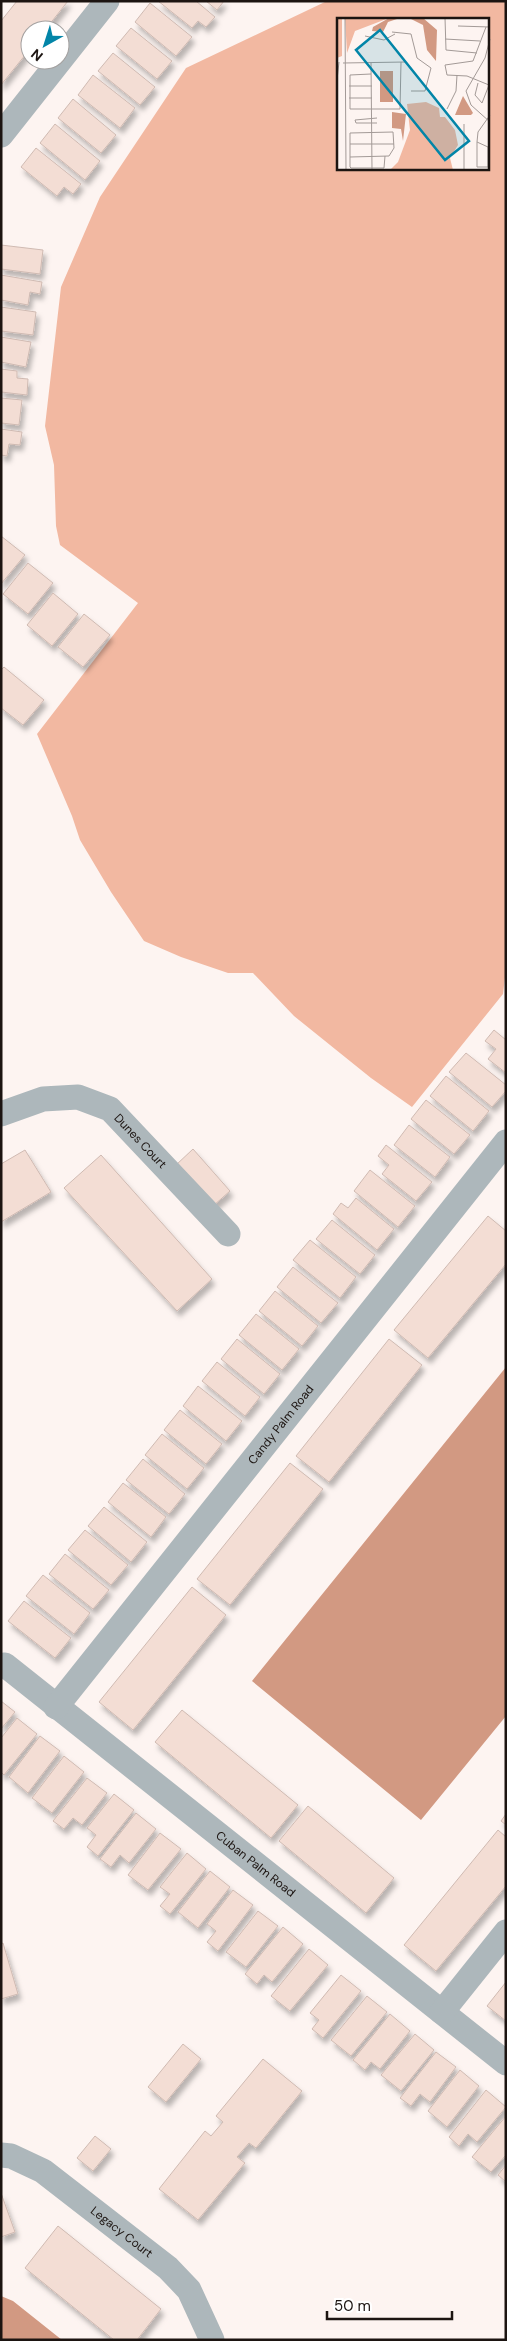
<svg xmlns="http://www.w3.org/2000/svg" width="507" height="2341" viewBox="0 0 507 2341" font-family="'DM Sans',sans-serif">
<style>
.green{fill:#f2b8a1;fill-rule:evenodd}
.water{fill:#d29982}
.building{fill:#f3ddd4;stroke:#cfbab2;filter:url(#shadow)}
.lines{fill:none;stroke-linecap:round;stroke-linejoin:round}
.minor{stroke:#adb7bb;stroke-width:25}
.labels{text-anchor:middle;stroke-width:4;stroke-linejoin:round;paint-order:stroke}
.street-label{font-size:12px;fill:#1c1411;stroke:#fff}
.inset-road{fill:none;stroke:#a39a97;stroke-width:1}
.view{fill:#0285a8;fill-opacity:0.15;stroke:#0285a8;stroke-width:2.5}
.inset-edge{fill:none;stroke:#1c1411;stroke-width:2.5}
</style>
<defs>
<filter id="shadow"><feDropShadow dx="3" dy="5.5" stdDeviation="2.5" flood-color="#0004"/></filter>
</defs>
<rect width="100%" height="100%" fill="#fdf4f1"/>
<!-- green -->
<path class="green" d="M327 1H506V969L503 994 412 1107 371 1078 294 1016 253 973H228L181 957 144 941 111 892 80 840 72 816 37 734 138 603 60 545 56 526 54 465 45 426 61 287 100 197 186 68ZM338 19H488V169H338Z"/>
<!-- water -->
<path class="water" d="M506 1367V1716L421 1820 252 1681Z
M1 2296 13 2301 62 2340H1Z"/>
<!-- building -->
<path class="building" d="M17 1H68L45 30H30V49L1 85V21Z
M158 1H196L215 17 206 27 198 21 192 28Z
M206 1H224L217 10Z
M150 3 192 37 176 56 135 22Z
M131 28 172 61 157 79 116 46Z
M113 53 155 87 140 105 98 71Z
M93 75 135 108 120 128 78 95Z
M73 99 116 135 101 153 58 118Z
M55 124 100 161 85 180 40 143Z
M36 148 81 184 73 194 64 187 57 196 21 167Z
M1 245 43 250 40 274 1 269Z
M1 275 42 282 40 294 30 292 28 305 1 300Z
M1 307 36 312 33 335 1 331Z
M1 337 31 342 26 367 1 362Z
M1 369 17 371V378L28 379 27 395 1 392Z
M1 398 22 400 19 425 1 423Z
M1 429 22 432 20 445 9 444 7 456 1 455Z
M1 536 25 555 1 584Z
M28 563 53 583 28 614 3 594Z
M53 593 78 614 52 646 27 625Z
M84 614 110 635 83 667 58 647Z
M4 667 44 700 23 725 1 708V670Z
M494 1030 506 1040V1073L488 1059 496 1049 485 1041Z
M466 1053 506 1085V1091L492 1107 449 1072Z
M446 1076 489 1111 473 1131 430 1096Z
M426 1100 470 1135 454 1154 411 1119Z
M409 1125 450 1157 435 1177 394 1145Z
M386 1145 432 1182 416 1201 382 1174 389 1165 378 1156Z
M193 1149 230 1191 213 1206 176 1165Z
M25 1150 51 1192 1 1222V1164Z
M101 1155 212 1279 177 1311 64 1188Z
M370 1170 415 1206 398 1227 354 1191Z
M356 1198 394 1229 377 1250 333 1214 341 1203 348 1208Z
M488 1216 506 1231V1264L428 1358 394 1330Z
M332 1220 375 1255 360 1274 316 1239Z
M310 1240 356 1277 340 1298 293 1260Z
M293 1267 338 1303 321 1323 277 1287Z
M275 1291 318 1326 302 1346 259 1311Z
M256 1314 299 1349 282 1370 239 1335Z
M237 1339 280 1374 264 1394 221 1359Z
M389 1339 422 1365 329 1482 296 1456Z
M217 1362 260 1397 245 1416 202 1381Z
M198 1386 242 1421 226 1441 183 1406Z
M180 1410 222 1444 206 1464 164 1430Z
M162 1434 204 1468 187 1489 145 1455Z
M143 1459 185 1494 169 1514 126 1480Z
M290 1463 323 1489 230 1605 197 1579Z
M123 1483 166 1517 151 1537 108 1502Z
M104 1507 147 1542 131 1562 88 1526Z
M85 1530 128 1565 111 1585 68 1550Z
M65 1554 109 1590 93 1609 49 1574Z
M43 1575 90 1613 74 1634 26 1596Z
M192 1587 226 1615 133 1730 99 1702Z
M24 1601 71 1638 55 1658 8 1621Z
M1 1701 15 1712 1 1729Z
M182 1710 298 1805 271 1838 155 1742Z
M17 1718 37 1734 4 1775 1 1772V1738Z
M40 1736 60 1751 28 1793 9 1777Z
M64 1756 84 1772 52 1813 32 1798Z
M87 1778 107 1793 82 1825 73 1818 64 1829 53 1821Z
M114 1794 134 1810 98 1856 87 1847 96 1835 87 1828Z
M308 1806 394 1878 366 1913 279 1841Z
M136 1813 156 1829 129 1863 120 1855 111 1867 100 1859Z
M506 1814V1825L501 1821Z
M498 1830 506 1837V1886L436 1971 404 1945Z
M160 1833 181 1849 148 1890 128 1875Z
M187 1853 206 1869 170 1914 160 1906 170 1894 160 1887Z
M210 1871 230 1887 198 1928 178 1912Z
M233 1890 253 1905 218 1951 207 1942 216 1931 207 1924Z
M258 1911 278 1926 246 1967 226 1952Z
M283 1927 303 1944 272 1982 264 1975 257 1984 245 1974Z
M3 1943 18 1994 1 1999V1944Z
M309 1949 328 1965 290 2011 271 1996Z
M341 1975 361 1991 323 2038 312 2029 319 2020 310 2013Z
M506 1982V2021L487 2006Z
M367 1996 387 2012 351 2056 331 2040Z
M390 2014 410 2031 380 2069 371 2062 365 2070 353 2060Z
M415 2034 434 2050 401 2091 381 2075Z
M183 2044 201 2059 166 2102 148 2087Z
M436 2052 456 2067 430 2102 420 2094 411 2106 400 2098Z
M263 2059 302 2091 256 2148 249 2143 237 2157 245 2163 198 2220 159 2189 205 2131 211 2136 223 2122 216 2116Z
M460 2070 479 2086 447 2127 428 2111Z
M486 2090 506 2107 477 2142 468 2134 459 2146 449 2137Z
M506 2116V2155L491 2172 472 2157Z
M95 2136 111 2149 93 2171 77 2158Z
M506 2165V2182L498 2175Z
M1 2193 15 2232 1 2237Z
M58 2226 161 2309 137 2340H114L25 2268Z"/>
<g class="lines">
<!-- minor -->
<g class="minor">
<path d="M1 135 107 1"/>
<path id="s1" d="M1 1114 43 1099 78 1097 110 1109 228 1234"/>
<path id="s2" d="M5 1665 506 2063"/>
<path id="s3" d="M56 1707 506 1142"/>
<path d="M442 2012 506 1932"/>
<path id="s4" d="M1 2155 11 2156 43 2171 168 2268 189 2290 212 2340"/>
</g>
</g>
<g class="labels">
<!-- street labels -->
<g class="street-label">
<text dy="4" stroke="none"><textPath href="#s1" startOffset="158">Dunes Court</textPath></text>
<text dy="4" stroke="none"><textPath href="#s3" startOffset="361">Candy Palm Road</textPath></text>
<text dy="4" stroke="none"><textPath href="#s2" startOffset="320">Cuban Palm Road</textPath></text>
<text dy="4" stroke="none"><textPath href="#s4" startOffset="145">Legacy Court</textPath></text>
</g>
</g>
<!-- overview -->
<g transform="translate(337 18)">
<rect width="152" height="152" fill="#fdf4f1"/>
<path d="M0 0H5V38L0 40ZM8 0H52L18 13 10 35ZM89 84 102 90 103 99H108L118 112 121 127 113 140 116 152H53L61 144 73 112 70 86Z" fill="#f2b8a1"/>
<path d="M52 0H63L51 4 46 14 35 13 36 9ZM72 0H86L100 12 99 43 90 32 86 7ZM43 53H56V84H43ZM126 78 136 95 134 97H118ZM55 94 69 96 66 123 64 111 55 110Z" fill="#d29982"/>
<path class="inset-road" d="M8 0 9 152M108 0 109 32 140 35M132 0H151M121 8 153 9M55 14 74 16 80 40 94 50 88 73H74M28 18 47 22 58 16M108 21 143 23M153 21 148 40 129 73 134 87 153 104M6 45 68 44M34 45 35 152M34 56 13 57V91H63L64 44M0 62 2 44M141 65 138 77 145 85 152 67 130 58 110 57 108 47 136 43 149 9M12 68H35M12 80H35M110 91 119 73 120 57M40 105H19L18 102 40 100M127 106V152M140 124 151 129V149H140ZM140 124 141 114 153 97M13 126H57M13 139 52 138 57 130 56 114 13 115V149L14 150H47L48 138"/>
<path class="view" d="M43 12 132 123 108 142 19 32Z"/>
<rect width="152" height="152" class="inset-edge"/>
</g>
<!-- border -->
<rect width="507" height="2341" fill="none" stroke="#1c1411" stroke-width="5"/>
<!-- north arrow -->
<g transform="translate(45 45) rotate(219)"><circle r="24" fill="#ffffff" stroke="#a4a1a0"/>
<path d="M0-4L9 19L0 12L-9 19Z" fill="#0285a8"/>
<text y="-8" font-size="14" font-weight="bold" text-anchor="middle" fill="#1c1411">N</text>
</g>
<!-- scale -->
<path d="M327 2311v8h125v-8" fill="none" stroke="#1c1411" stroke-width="2.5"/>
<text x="334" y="2311" font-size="15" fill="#1c1411" stroke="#ffffff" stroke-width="4" paint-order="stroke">50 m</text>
</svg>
